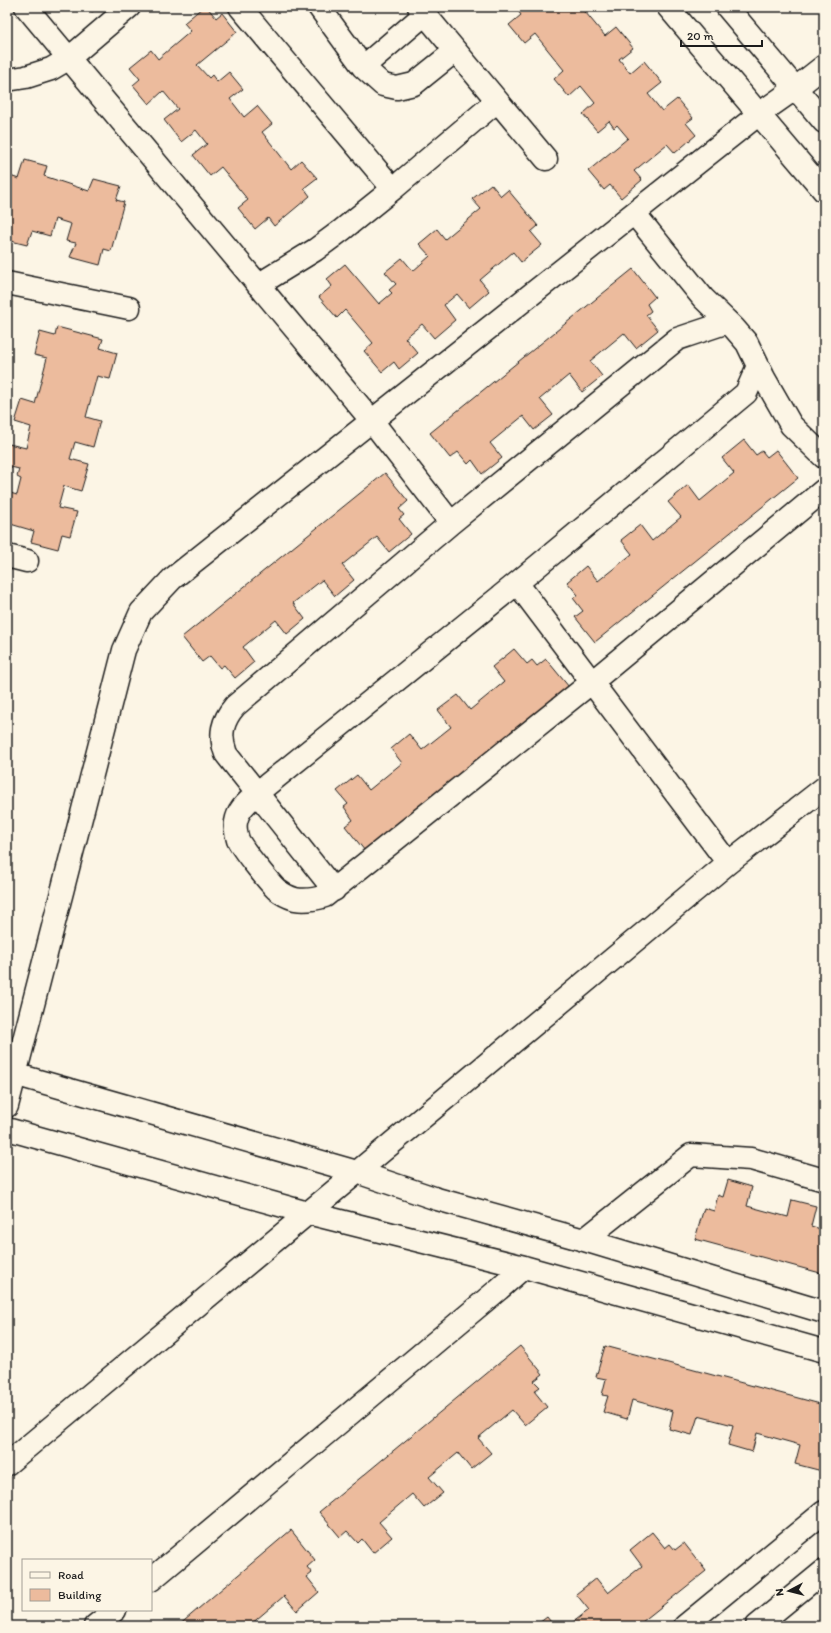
<svg xmlns="http://www.w3.org/2000/svg" width="831" height="1633" viewBox="0 0 831 1633" font-family="Itim,sans-serif">
<style>
.building{fill:#ecbb9d;stroke:#1c1c1c}
.lines{fill:none;stroke-linecap:round;stroke-linejoin:round}
.minor-casing{stroke:#1c1c1c;stroke-width:25}
.minor{stroke:#fcf5e5;stroke-width:22}
</style>
<rect width="100%" height="100%" fill="#fcf5e5"/>
<filter id="ink" filterUnits="userSpaceOnUse"><feTurbulence type="fractalNoise" baseFrequency=".025" numOctaves="2"/><feDisplacementMap in="SourceGraphic" scale="8" xChannelSelector="R" yChannelSelector="G"/><feConvolveMatrix kernelMatrix="1 2 1 2 8 2 1 2 1" color-interpolation-filters="sRGB"/></filter>
<g filter="url(#ink)">
<!-- building -->
<path class="building" d="M88 7H98L92 12Z
M203 7H207L216 18 222 13 237 32 197 65 209 78 212 75 217 82 229 72 243 89 230 99 244 117 257 106 272 124 262 132 291 169 301 160 317 178 304 188 310 196 274 226 268 218 255 229 238 208 248 200 221 167 210 176 193 155 207 144 196 130 181 142 164 120 178 109 163 91 149 104 133 85 140 79 130 67 151 50 158 59 191 31 184 23Z
M515 7H581L605 36 616 27 633 48 619 59 630 73 644 61 662 83 648 94 662 111 677 99 693 118 686 123 696 135 675 153 667 144 634 171 642 180 621 198 610 185 604 190 588 171 628 138 617 125 614 128 609 121 597 131 583 114 595 103 581 86 569 97 554 79 564 70 535 34 524 43 509 25 521 15Z
M25 160 47 166 44 176 89 191 94 179 121 186 116 200 124 202 111 251 104 249 100 265 70 257 76 243 66 241 71 224 55 219 50 236 32 231 27 245 7 240V175L19 179Z
M491 184 501 196 508 190 538 226 531 232 542 245 521 262 513 252 480 280 489 291 469 308 457 294 444 305 455 320 434 338 422 324 405 338 418 353 399 369 394 362 382 372 364 351 373 343 345 310 337 318 319 297 332 286 327 279 345 264 379 304 392 293 389 290 396 284 385 272 402 258 413 271 430 256 419 244 437 229 445 239 481 209 472 199Z
M633 269 655 297 647 304 651 311 646 315 658 330 636 348 624 333 590 361 602 376 582 392 569 375 540 399 553 415 534 430 523 416 490 443 502 458 482 474 472 460 468 464 458 452 450 458 430 433Z
M57 327 103 339 100 348 117 353 110 379 97 376 86 417 100 421 93 447 75 442 70 459 89 464 81 491 64 486 58 508 77 512 70 536 62 534 58 549 31 542 34 531 7 523V492L17 495 21 479 17 477 19 469 7 466V453L9 444 26 448 31 427 15 422 22 400 35 404 47 358 34 355 40 332 55 336Z
M744 440 756 455 762 451 767 457 776 450 798 478 595 642 575 617 583 611 573 598 578 595 567 582 586 566 598 581 632 554 621 540 640 525 652 541 681 517 668 502 688 485 700 501 734 473 722 458Z
M385 473 408 501 399 509 404 515 399 519 411 534 389 552 377 537 342 565 354 580 335 596 322 580 293 603 305 619 287 634 276 620 243 647 254 662 235 678 224 665 220 668 210 656 202 662 182 637Z
M514 649 527 664 532 660 537 666 546 659 569 687 365 851 345 826 353 820 344 807 348 804 337 791 357 775 369 790 402 763 391 749 409 734 422 750 451 727 438 710 458 695 470 710 504 682 492 667Z
M728 1180 752 1187 747 1206 788 1217 792 1200 816 1206 811 1226 824 1230V1274L695 1239 704 1208 714 1211 718 1195 723 1197Z
M520 1346 543 1374 534 1381 540 1387 534 1391 547 1407 525 1425 512 1410 478 1438 491 1453 471 1469 458 1453 429 1477 443 1493 424 1508 412 1494 379 1522 392 1537 373 1553 362 1539 358 1543 347 1531 340 1537 319 1512Z
M605 1346 824 1405V1465L822 1471 795 1464 800 1445 757 1433 752 1452 728 1445 733 1425 698 1416 692 1435 669 1429 673 1411 632 1400 627 1419 603 1412 608 1396 602 1395 606 1379 596 1377Z
M291 1530 315 1560 307 1567 312 1573 307 1577 319 1592 297 1611 284 1596 250 1625 251 1626H178Z
M652 1532 665 1548 670 1544 675 1550 684 1543 706 1571 637 1626H568L589 1610 576 1594 596 1578 608 1593 642 1566 630 1550Z
M547 1617 554 1626H535Z"/>
<g class="lines">
<!-- minor casing -->
<g class="minor-casing">
<path id="minor" d="M26 7 372 421 451 523
M240 7 393 189
M319 7 363 67 383 85 397 88 414 84 455 51
M419 7 546 159
M668 7 824 191
M727 7 824 122
M363 67 425 14
M7 80 26 77 51 69 68 59 129 7
M634 213 703 298 734 328 747 343 764 378 791 425 824 457
M7 283 129 308
M258 285 315 250 342 230 393 189 497 101
M758 366 746 393 517 583 257 793C248 802 238 809 236 822 235 828 236 834 238 840 243 850 268 881 276 889 281 893 288 897 295 899 305 901 316 899 325 896L592 682 824 490
M7 556 27 561
M517 583 728 863
M334 890 226 754C219 735 222 721 235 706L451 523 677 339 728 322
M7 1072 357 1172 437 1199 584 1240 824 1312
M7 1106 124 650 141 612 172 579 759 114 796 88 824 66
M7 1129 308 1213 524 1267 824 1351
M584 1240 691 1155 751 1159 824 1180
M7 1464 728 863 824 788
M151 1580 499 1289 524 1267
M95 1626 115 1610
M685 1626 824 1512
M757 1626 824 1571"/>
</g>
<!-- minor -->
<use href="#minor" class="minor"/>
</g>
</g>
<!-- margin -->
<rect width="831" height="1633" fill="none" stroke="#fcf5e5" stroke-width="24"/>
<rect x="12" y="12" width="807" height="1609" fill="none" stroke="#1c1c1c" stroke-width="1.5" filter="url(#ink)"/>
<!-- legend -->
<rect x="22" y="1559" width="130" height="52" fill="#fcf5e5" stroke="#a29e95"/>
<rect x="30" y="1572" width="20" height="6" fill="#fcf5e5" stroke="#a29e95"/>
<text x="58" y="1579" font-size="12" fill="#1c1c1c">Road</text>
<rect x="30" y="1589" width="20" height="12" fill="#ecbb9d" stroke="#a29e95"/>
<text x="58" y="1599" font-size="12" fill="#1c1c1c">Building</text>
<!-- north arrow -->
<g transform="translate(789 1591) rotate(263)" stroke="#fcf5e5" stroke-width="3" paint-order="stroke">
<path d="M0-3L7 15L0 10L-7 15Z" fill="#1c1c1c"/>
<text y="-6" font-size="11" font-weight="bold" text-anchor="middle" fill="#1c1c1c">N</text>
</g>
<!-- scale -->
<path d="M681 40v6h81v-6" fill="none" stroke="#1c1c1c" stroke-width="2"/>
<text x="687" y="40" font-size="12" fill="#1c1c1c" stroke="#fcf5e5" stroke-width="3" paint-order="stroke">20 m</text>
</svg>
